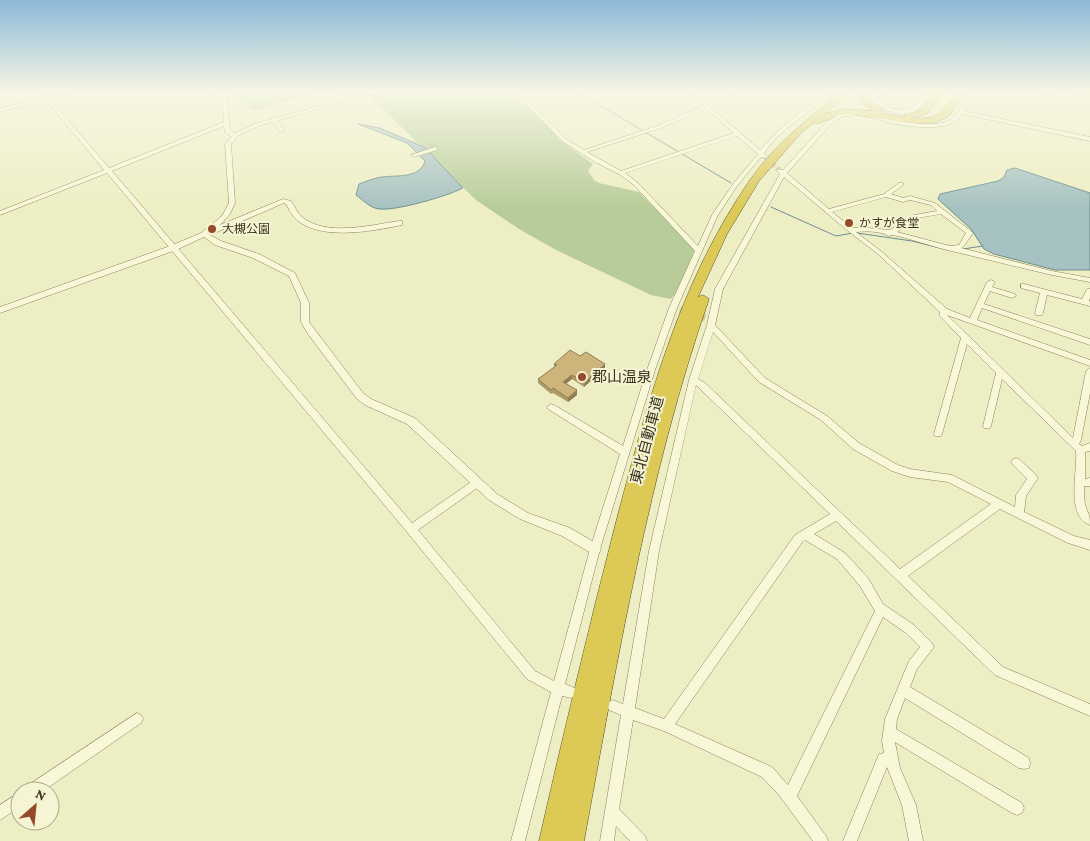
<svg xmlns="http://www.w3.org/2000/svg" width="1090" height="841" viewBox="0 0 1090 841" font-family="'Crimson Pro','Noto Sans JP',serif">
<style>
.green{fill:#b7cc98}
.water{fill:#a6c1c1;stroke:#6d8e8f}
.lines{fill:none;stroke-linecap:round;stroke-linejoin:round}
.stream{stroke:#6d8e8f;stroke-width:1}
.minor-tunnel-far1{stroke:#cac9a3;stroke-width:5.5;stroke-dasharray:5.5 2.5;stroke-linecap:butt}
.minor-tunnel{stroke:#cac9a3;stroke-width:7;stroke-dasharray:7 4;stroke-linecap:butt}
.minor-casing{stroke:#88815b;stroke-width:1}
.tertiary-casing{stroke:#88815b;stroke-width:1}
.primary-casing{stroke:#564d2f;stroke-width:1}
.motorway-casing{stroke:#564d2f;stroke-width:1}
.minor{fill:#f8f8d8;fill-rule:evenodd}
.tertiary{fill:#f8f8d8;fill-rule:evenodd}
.primary{fill:#f0ef9d;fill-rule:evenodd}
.motorway{fill:#dcc956;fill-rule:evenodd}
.wall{fill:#af9b6a}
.shaded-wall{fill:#8f7e56}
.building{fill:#ccb47b;stroke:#8f7e56}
.poi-dot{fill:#974a2b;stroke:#f5f5d4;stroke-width:2}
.labels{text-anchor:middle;stroke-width:4;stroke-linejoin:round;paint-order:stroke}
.far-poi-label{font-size:12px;fill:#39331f;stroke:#f5f5d4;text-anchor:start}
.poi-label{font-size:15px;fill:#39331f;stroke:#f5f5d4;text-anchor:start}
.street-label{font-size:15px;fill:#39331f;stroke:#f5f5d4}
</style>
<rect width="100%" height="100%" fill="#eeeec4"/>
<!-- green -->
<path class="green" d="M241 91H320L253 111 231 94Z
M361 91H495L528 105 553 129 558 139 593 164 588 171 594 180 599 183 639 192 695 249 680 287 671 299 651 295 556 250 519 229 476 200 379 105Z"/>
<!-- water -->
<path class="water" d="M358 124 380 128 424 147 463 188C448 196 396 211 379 209 370 208 363 200 356 195L359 184C367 181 374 178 382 177 396 175 420 179 425 161L407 143Z
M1015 168 1090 193V270H1055L994 254 984 249 971 229 938 199 940 194 998 181 1004 177 1007 170Z"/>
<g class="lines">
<!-- stream -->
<path class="stream" d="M576 91 731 183
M771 207 836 236 853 233
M857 233 912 241 948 250
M963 249 983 246"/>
<!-- minor-tunnel-far1 -->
<path class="minor-tunnel-far1" d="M765 157 779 170"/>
<!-- minor-tunnel -->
<path class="minor-tunnel" d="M680 310 705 318"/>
<!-- minor casing -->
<g class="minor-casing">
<path id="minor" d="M39 91H43L48 96 67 91H74L50 99 109 168 224 122 222 98 217 97 210 91H215L222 95V91H226L230 130 236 135V137H232L225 132 224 126 112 171 412 523 474 480 477 479 480 480 482 483 480 486 418 530 535 671 554 681 590 549 620 454 548 409 547 407 551 404 554 405 623 446 647 370 669 308 695 251 634 185 619 174 595 162 562 141 527 105 502 91H507L531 103 566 139 584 150 657 126 703 106 686 91H691L707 105 738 91H744L710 107 760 150C780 126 805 109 830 91H835L807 112 777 137 764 153 768 157 767 158 761 157 737 186 718 215 677 308 655 370 600 549 565 684 575 688 577 692 575 696 571 698 562 696 525 841H511L551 692 527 679 407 532 107 173 0 215V211L104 170 46 100 0 112V109L44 97ZM706 109 734 133 621 171 587 152 661 128ZM737 136 758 154 733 184 712 215 698 246 638 183 625 173Z
M336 91H342L355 97 351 98Z
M876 91H880L878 94 919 102 924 91H928C926 97 924 105 918 109 903 120 880 111 871 97L872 96 869 94 874 93ZM876 96 917 105C905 114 882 110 876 96Z
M969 92 971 93 963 111 1090 137V141L962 114C959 118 955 122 950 124 933 131 888 125 872 117L875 115C895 120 937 132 954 117 960 111 963 101 967 93Z
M857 112 860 114 859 115 841 117 831 124 787 173 829 209 884 194 899 183H903V185L891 194 903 198 910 196 935 203 972 232 973 233 963 247 961 248 1052 271 1090 278V282L1052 275 943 249 902 237 892 235 889 236C881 231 866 231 856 232L882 252 947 309 970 318 987 282 991 280 995 282 992 287 1015 294 1016 296 1012 298 990 291 984 304 1090 339V345L982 308 977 320 1090 360V366L947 315 1073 438 1086 371 1090 368V393L1081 440 1079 444 1082 446 1090 443V451L1085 452V479L1090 478V486H1084C1084 492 1084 498 1085 504 1088 514 1090 514 1090 525 1065 516 1078 471 1076 451L1002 379 991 426 990 428H984L983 426 996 373 967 344 942 434 941 436H935L934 434 961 338 939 315 940 312 878 254 848 231 784 177 723 289 715 325 765 378 827 416 859 443 898 465 910 469 952 475 1015 507 1016 495 1027 479 1013 465 1011 462 1013 459 1016 458 1019 459 1036 475 1038 478 1026 496 1024 512 1074 536 1090 540V550L1068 543 1000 509 908 576 1003 667 1090 704V716L995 675 836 521 814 534 845 553 868 578 883 604 914 625 932 643 934 647 917 669 910 687 1029 758 1030 763 1029 768 1024 769 1019 768 905 698 897 719 896 729 1022 803 1024 808 1022 813 1017 815 1012 813 895 742 900 768 916 805 923 841H909L902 805 887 767 857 841H843L879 754 884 753 882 741 885 719 909 661 920 647 906 633 883 617 797 796 826 836 828 841H813L779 795 762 777 664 731 633 720 619 809 645 836 647 841H630L616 826 614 841H600L621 715 609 710 607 706 609 702 613 700 623 704 649 551 689 380 707 325 715 289 780 174 776 170 777 169 783 170 827 122 838 115ZM886 197 903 202 910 200 931 205 937 211 914 215 890 230 867 228H852L832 212ZM941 214 966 233 959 245 950 246 897 232 918 218ZM713 332 759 382 821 420 853 449 892 471 910 477 948 482 991 504 900 569 705 383 698 379ZM696 385 830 514 795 535 664 719 635 708 659 551ZM805 540 837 559 860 586 875 611 788 785 772 767 675 724 803 541Z
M272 118H276L284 130 283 131H279L271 119Z
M435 147 437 148V150L414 157 411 155Z
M1021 284H1024L1082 299 1087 289H1090V298L1089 301 1090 302V306L1047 295 1043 313 1042 315H1036L1035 313 1040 293 1021 288Z
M137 713 141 715 143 719 141 723 43 791H25L27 786Z
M20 792V807L0 820V805Z"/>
</g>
<!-- tertiary casing -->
<g class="tertiary-casing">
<path id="tertiary" d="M374 91H382L261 125 239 135 231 144 235 203 230 214 220 225 283 199 291 201C295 206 297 213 302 217 326 237 371 225 399 221H402V225C373 231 321 241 297 220 292 216 289 209 286 204L284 203 210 235 221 241 259 254 295 273 309 303V322L363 393 371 399 415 418 497 494 528 513 570 528 599 545 601 549 599 553 595 554 591 553 562 536 520 519 489 500 407 424 365 405 357 399 308 334 301 322V303L289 276 253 258 215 245 204 237 176 250 0 313V307L170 246 201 233 222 216 229 203 225 144 235 133 257 123Z"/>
</g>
<!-- primary casing -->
<g class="primary-casing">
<path id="primary" d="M1075 91 1090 92V96L1076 93Z"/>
</g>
<!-- motorway casing -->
<g class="motorway-casing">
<path id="motorway" d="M842 91H851L824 114 844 109 873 111 861 103 859 96 863 91H871L867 96 868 100 883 110V113L905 117V114L921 110 936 91H944L927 114 910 118C938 120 943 114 957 91H965L949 116 934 123H910L849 114 838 115 819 123H813L800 134 759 181 727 234 698 297 703 295 709 299C649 471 617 662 584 841H539C563 736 588 631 615 526 647 405 678 284 750 180 775 144 809 118 842 91Z"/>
</g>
<!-- minor -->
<use href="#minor" class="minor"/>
<!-- tertiary -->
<use href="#tertiary" class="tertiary"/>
<!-- primary -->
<use href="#primary" class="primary"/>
<!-- motorway -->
<use href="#motorway" class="motorway"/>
</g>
<!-- wall -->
<path class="wall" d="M1035 91H1055L1049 95Z
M580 356 605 368 584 387 572 379 566 384 577 395 568 402 553 393 551 394 538 383V379L554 368V364Z"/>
<!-- shaded-wall -->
<path class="shaded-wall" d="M605 364V368L584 387 585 382Z
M572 375V379L563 386V382Z
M577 390V395L568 402V398Z"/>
<!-- building -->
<path class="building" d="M570 350 580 356 586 352 605 364 585 382 572 375 563 382 577 390 568 398 553 388 551 390 538 379 557 365 554 364Z"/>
<!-- sky -->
<linearGradient id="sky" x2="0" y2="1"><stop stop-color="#8db9d8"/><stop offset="0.44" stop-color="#f7f7e4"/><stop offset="1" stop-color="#f7f7e4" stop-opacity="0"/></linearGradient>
<rect width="1090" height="209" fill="url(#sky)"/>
<!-- markers -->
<g class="poi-dot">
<circle cx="849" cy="223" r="5"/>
<circle cx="212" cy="229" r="5"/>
<circle cx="582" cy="377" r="5"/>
</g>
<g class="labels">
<!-- far-poi labels -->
<g class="far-poi-label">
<text x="859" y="227">かすが食堂</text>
<text x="222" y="233">大槻公園</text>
</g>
<!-- poi labels -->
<g class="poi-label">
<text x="592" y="382">郡山温泉</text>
</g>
<!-- street labels -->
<g class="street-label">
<text transform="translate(647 440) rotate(-75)" y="5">東北自動車道</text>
</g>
</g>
<!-- north arrow -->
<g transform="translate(35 806) rotate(27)"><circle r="24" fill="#f5f5d4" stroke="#aaa78c"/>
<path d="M0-4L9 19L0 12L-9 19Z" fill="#974a2b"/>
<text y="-8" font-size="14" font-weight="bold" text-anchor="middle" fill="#39331f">N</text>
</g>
</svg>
